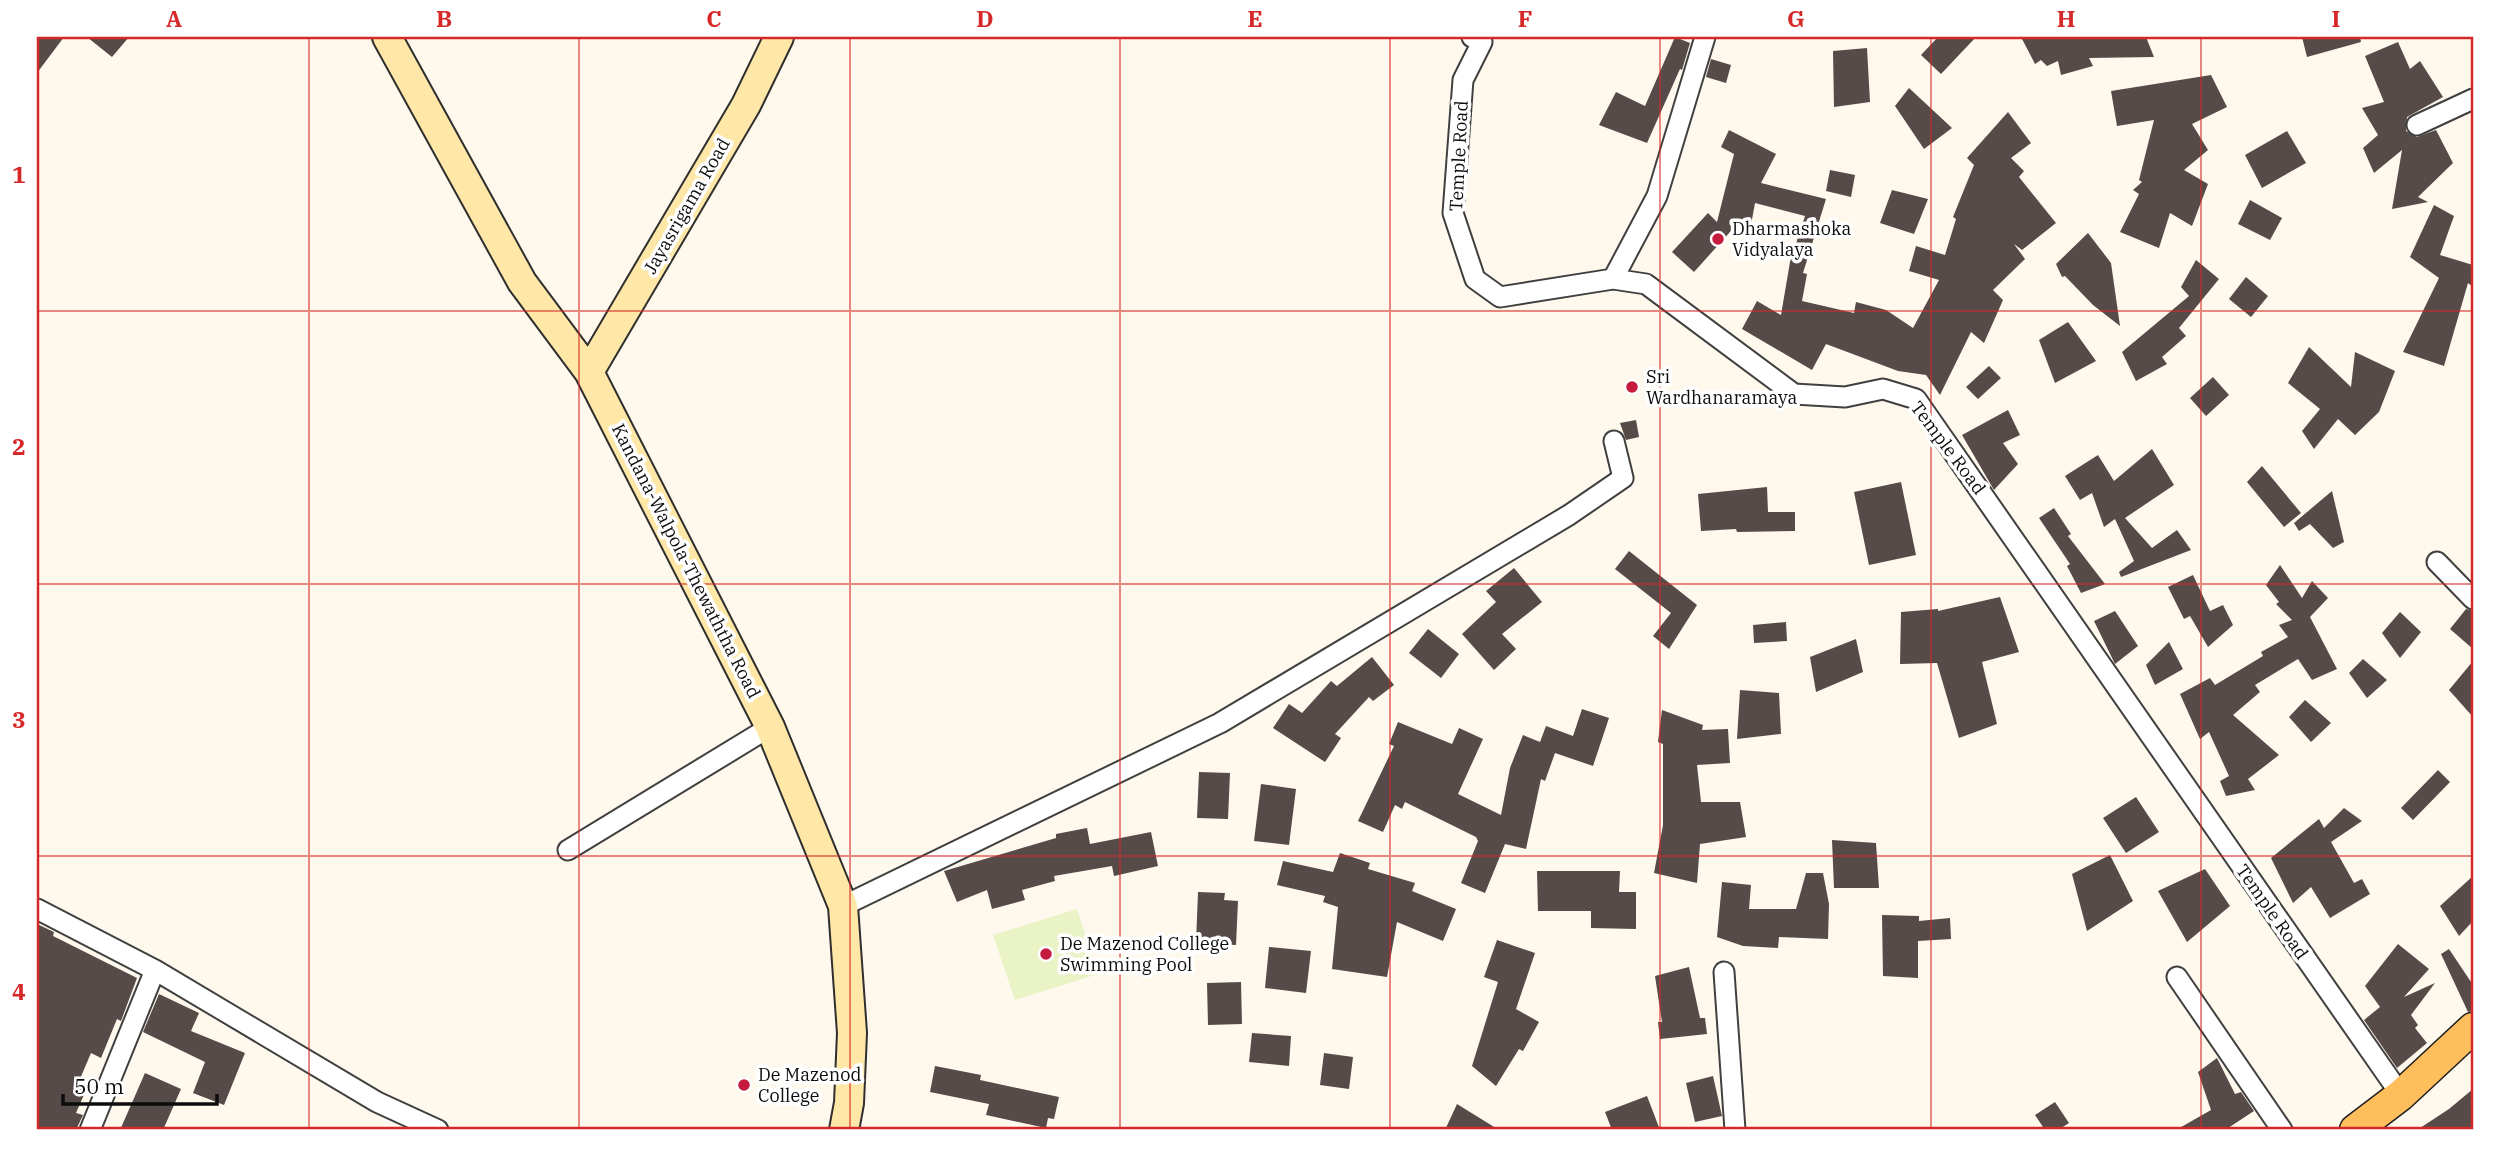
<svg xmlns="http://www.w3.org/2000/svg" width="2510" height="1167" viewBox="0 0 2510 1167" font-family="'IBM Plex Serif',serif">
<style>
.pitch{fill:#eaf3c6}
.building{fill:#564b48}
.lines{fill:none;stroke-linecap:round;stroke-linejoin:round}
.street-casing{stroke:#404040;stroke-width:23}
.secondary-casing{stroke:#2f2f2f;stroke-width:32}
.primary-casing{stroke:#1e1e1e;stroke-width:33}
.street{stroke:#fff;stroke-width:19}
.secondary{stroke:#ffe8a7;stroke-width:28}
.primary{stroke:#ffbe5c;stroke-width:30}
.grid{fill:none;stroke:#d62828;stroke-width:2;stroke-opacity:0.55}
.poi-dot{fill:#c61b3e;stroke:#fff;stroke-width:2.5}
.labels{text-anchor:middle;stroke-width:7;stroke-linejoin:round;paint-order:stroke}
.street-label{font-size:18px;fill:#0d0d0d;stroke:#fff}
.poi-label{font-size:18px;fill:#0d0d0d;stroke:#fff;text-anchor:start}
.neatline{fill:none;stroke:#d62828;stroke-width:2.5}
.grid-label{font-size:23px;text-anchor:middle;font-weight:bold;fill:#d62828}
</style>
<rect width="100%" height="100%" fill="#fff8ec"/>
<!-- pitch -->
<path class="pitch" d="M1077 909 1098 974 1015 1000 993 935Z"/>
<!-- building -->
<path class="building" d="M37 37H64L37 73Z
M87 37H129L112 57Z
M1675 37 1690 43 1682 70 1680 69 1647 143 1599 125 1616 92 1645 106Z
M1938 37H1976L1941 74 1921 55Z
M2021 37H2146L2154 57 2089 58 2093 66 2061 75 2058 61 2047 66 2041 60 2035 64Z
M2302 37H2360L2361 42 2307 57Z
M2398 42 2410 69 2420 61 2443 97 2407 117 2406 131 2417 137 2436 130 2453 163 2418 197 2428 202 2392 209 2402 150 2374 173 2363 148 2378 135 2362 108 2384 102 2365 56Z
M1867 48 1870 102 1834 107 1833 51Z
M1711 59 1731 65 1726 83 1706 77Z
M2211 75 2227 107 2192 124 2208 150 2184 170 2208 184 2192 226 2170 213 2159 248 2120 232 2139 194 2133 190 2142 182 2139 180 2154 120 2117 126 2111 91Z
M1909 88 1952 128 1924 149 1895 106Z
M2008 112 2031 143 2011 158 2024 171 2019 177 2056 223 2022 250 2014 244 2025 259 1993 290 2003 300 1984 343 1971 332 1940 395 1926 375 1898 371 1826 344 1812 370 1742 329 1757 301 1781 315 1790 262 1805 216 1755 203 1751 225 1739 222 1694 272 1672 252 1708 213 1717 222 1734 154 1721 147 1729 130 1776 154 1761 183 1826 199 1803 273 1807 274 1802 301 1854 313 1856 302 1886 310 1913 328 1939 280 1909 271 1916 246 1945 255 1956 219 1953 217 1974 165 1967 158Z
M2287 131 2306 163 2262 188 2245 155Z
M1830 170 1855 175 1851 197 1826 191Z
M1892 190 1928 199 1914 234 1880 223Z
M2250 200 2282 218 2270 240 2238 224Z
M2434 205 2454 216 2440 255 2473 265V287L2468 283 2444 366 2403 352 2439 278 2410 257Z
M2088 233 2111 263 2120 326 2093 305 2065 276 2062 277 2056 264Z
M2196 260 2219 279 2179 328 2186 336 2162 357 2167 364 2136 381 2122 352 2189 296 2181 287Z
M2246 277 2268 296 2251 317 2229 299Z
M2068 322 2096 361 2055 383 2039 340Z
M2309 347 2351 387 2355 352 2395 371 2379 412 2355 435 2338 419 2314 449 2302 431 2320 409 2288 383Z
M1989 366 2001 378 1978 399 1966 387Z
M2213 377 2229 395 2206 416 2190 398Z
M2008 410 2020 435 2003 443 2018 464 1994 490 1962 435Z
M1636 420 1639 437 1626 440 1620 423Z
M2152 449 2174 485 2125 518 2152 548 2177 530 2191 550 2121 577 2119 572 2134 561 2115 519 2104 527 2092 493 2080 500 2065 476 2098 455 2114 481Z
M2262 466 2301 513 2284 527 2247 482Z
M1901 482 1916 555 1869 565 1854 492Z
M1767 487 1768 512H1795V531L1737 532 1736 529 1701 531 1698 494Z
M2332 491 2344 542 2333 548 2310 524 2299 531 2294 523Z
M2054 508 2071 534 2068 536 2105 584 2081 593 2067 566 2070 564 2039 518Z
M1629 551 1697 605 1669 649 1653 636 1671 613 1615 569Z
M2280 565 2302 598 2312 581 2328 598 2310 617 2337 669 2312 680 2298 659 2255 685 2260 692 2233 715 2279 755 2248 779 2255 790 2226 796 2220 781 2229 776 2209 732 2200 739 2180 694 2210 678 2215 685 2263 656 2261 652 2288 637 2279 625 2292 620 2276 604 2279 602 2266 585Z
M1514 568 1542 602 1502 634 1516 649 1494 670 1462 634 1496 602 1486 591Z
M2193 575 2210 611 2223 605 2233 625 2208 647 2190 616 2184 619 2168 587Z
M2000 597 2019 652 1982 662 1997 724 1959 738 1937 663 1900 664 1901 612 1938 609V611Z
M2466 609 2473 611V649L2450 629Z
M2115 611 2138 646 2115 664 2094 621Z
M2400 612 2421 632 2400 658 2382 633Z
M1786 622 1787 641 1754 643 1753 625Z
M1428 629 1459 654 1441 678 1409 653Z
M1856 639 1863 672 1816 692 1810 657Z
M2169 642 2183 669 2155 685 2146 665Z
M1372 657 1394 685 1373 701 1369 697 1335 734 1341 738 1325 762 1273 728 1289 704 1302 713 1331 681 1337 686Z
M2363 659 2387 680 2367 698 2349 673Z
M2473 661V717L2449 690Z
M1740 690 1779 693 1781 734 1737 739Z
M2305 700 2331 723 2311 742 2289 717Z
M1582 709 1609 718 1593 766 1555 753 1545 781 1541 779 1526 849 1505 844 1485 893 1461 883 1478 841 1476 837 1405 802 1402 809 1395 805 1383 832 1358 821 1394 746 1389 744 1398 722 1452 744 1459 728 1483 739 1458 794 1501 815 1510 768 1523 735 1540 742 1546 726 1573 736Z
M1662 710 1703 725 1702 730 1728 729 1730 763 1697 765 1701 802H1740L1746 837 1700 844 1697 883 1654 873 1663 825V744L1658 742Z
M2438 770 2450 782 2413 820 2401 808Z
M1199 772 1230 773 1228 819 1197 818Z
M1261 784 1296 789 1289 845 1254 841Z
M2136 797 2159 832 2126 853 2103 818Z
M2344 808 2362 821 2331 842 2354 883 2362 879 2370 894 2330 918 2311 887 2293 903 2271 858 2319 819 2324 828Z
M1087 828 1090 844 1151 832 1158 866 1114 876 1112 866 1054 876 1055 881 1022 890 1025 900 992 909 987 890 957 902 944 871 1056 838V834Z
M1832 840 1876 843 1879 888H1834Z
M1340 853 1370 863 1368 869 1415 883 1412 891 1456 909 1443 941 1397 922 1387 977 1332 969 1338 907 1323 902 1325 896 1277 885 1283 861 1333 872Z
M2110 855 2133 901 2087 931 2072 874Z
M2205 869 2230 906 2187 942 2158 891Z
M1537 871H1620L1619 892H1636V929L1591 928V911H1538Z
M1806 873H1823L1829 904 1828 939 1779 937 1778 948 1743 946 1717 937 1722 882 1751 885 1749 909H1796Z
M2473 876V921L2459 936 2440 906Z
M1198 892 1225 893 1224 900 1238 901 1236 945 1196 943Z
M1882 915 1919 916V921L1950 918 1951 939 1918 941V978L1883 976Z
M37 924 54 932 53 936 137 978 121 1021 117 1019 101 1058 91 1053 77 1086 86 1090 76 1113 83 1115 76 1130H37Z
M1497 940 1535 953 1516 1009 1539 1022 1523 1051 1519 1049 1496 1086 1472 1066 1498 982 1484 977Z
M2398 944 2429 969 2404 997 2435 983 2411 1015 2418 1025 2415 1028 2427 1043 2397 1068 2364 1020 2380 1007 2365 986Z
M1269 947 1311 951 1306 993 1265 988Z
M2449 949 2473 985V1011L2468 1012 2441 954Z
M1689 967 1700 1018H1705L1707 1034 1660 1039 1658 1022H1662L1655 976Z
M1241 982 1242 1024 1208 1025 1207 983Z
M159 994 199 1013 191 1031 245 1053 224 1105 193 1093 205 1062 143 1032Z
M1252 1033 1291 1036 1289 1066 1249 1062Z
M1324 1053 1353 1057 1349 1089 1320 1085Z
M2217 1058 2235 1094 2241 1092 2254 1111 2225 1130H2176L2211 1110 2198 1072Z
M935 1066 981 1075 980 1080 1059 1097 1054 1119 1048 1118 1046 1128 986 1115 989 1104 930 1092Z
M145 1073 181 1089 163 1130H120Z
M1713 1076 1722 1116 1695 1122 1686 1083Z
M2473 1089V1130H2417L2449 1109Z
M1647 1096 1660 1130H1612L1605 1112Z
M2055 1102 2069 1123 2058 1130H2045L2035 1115Z
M1457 1104 1499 1130H1445Z"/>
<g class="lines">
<!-- street casing -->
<g class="street-casing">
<path id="street" d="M1472 37 1482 42 1463 80 1453 213 1475 279 1500 297 1613 279 1646 284 1794 394 1845 397 1883 389 1916 399 2401 1095
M2417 125 2473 99
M1613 279 1657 196 1705 37
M2437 562 2473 599
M568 850 770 727
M843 906 1220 723 1569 515 1623 478 1614 441
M37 909 155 970 377 1102 438 1130
M1724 972 1735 1130
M2177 977 2282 1130
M90 1130 155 970"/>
</g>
<!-- secondary casing -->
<g class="secondary-casing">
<path id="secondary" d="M387 37 522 282 589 372 770 727 843 906 852 1033 849 1103 844 1130
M589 372 746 105 779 37"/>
</g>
<!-- primary casing -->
<g class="primary-casing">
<path id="primary" d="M2355 1130 2401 1095 2473 1028"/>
</g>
<!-- street -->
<use href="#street" class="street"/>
<!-- secondary -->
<use href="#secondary" class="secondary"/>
<!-- primary -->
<use href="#primary" class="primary"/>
</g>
<!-- grid -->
<path class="grid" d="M309 37V1130M579 37V1130M850 37V1130M1120 37V1130M1390 37V1130M1660 37V1130M1931 37V1130M2201 37V1130M37 311H2473M37 584H2473M37 856H2473"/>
<!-- markers -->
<g class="poi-dot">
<circle cx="1718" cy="239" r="7"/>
<circle cx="1632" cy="387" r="7"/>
<circle cx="1046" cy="954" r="7"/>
<circle cx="744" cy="1085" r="7"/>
</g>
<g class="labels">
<!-- street labels -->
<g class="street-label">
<text transform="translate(1459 156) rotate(-87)" y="6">Temple Road</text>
<text transform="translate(687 206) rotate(-60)" y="6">Jayasrigama Road</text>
<text transform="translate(1948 448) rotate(53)" y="6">Temple Road</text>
<text transform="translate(686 561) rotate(63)" y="6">Kandana-Walpola-Thewaththa Road</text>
<text transform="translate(2272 912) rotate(55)" y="6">Temple Road</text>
</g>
<!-- poi labels -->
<g class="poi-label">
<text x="1732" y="235">Dharmashoka<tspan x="1732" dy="21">Vidyalaya</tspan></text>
<text x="1646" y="383">Sri<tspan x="1646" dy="21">Wardhanaramaya</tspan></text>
<text x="1060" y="950">De Mazenod College<tspan x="1060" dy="21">Swimming Pool</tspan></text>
<text x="758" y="1081">De Mazenod<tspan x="758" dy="21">College</tspan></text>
</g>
</g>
<!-- border -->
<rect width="2510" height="1167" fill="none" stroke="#ffffff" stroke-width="77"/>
<!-- scale -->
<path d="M63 1094v10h154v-10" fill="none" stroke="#0d0d0d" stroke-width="3.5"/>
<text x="74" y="1094" font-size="21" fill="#0d0d0d" stroke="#ffffff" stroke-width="5" paint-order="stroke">50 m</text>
<rect x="38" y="38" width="2434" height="1090" class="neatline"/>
<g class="grid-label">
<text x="174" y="27">A</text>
<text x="444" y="27">B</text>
<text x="714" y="27">C</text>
<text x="985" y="27">D</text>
<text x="1255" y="27">E</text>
<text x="1525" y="27">F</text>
<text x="1796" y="27">G</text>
<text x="2066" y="27">H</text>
<text x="2336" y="27">I</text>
<text x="19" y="183">1</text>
<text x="19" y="455">2</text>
<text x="19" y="728">3</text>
<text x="19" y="1000">4</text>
</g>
</svg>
